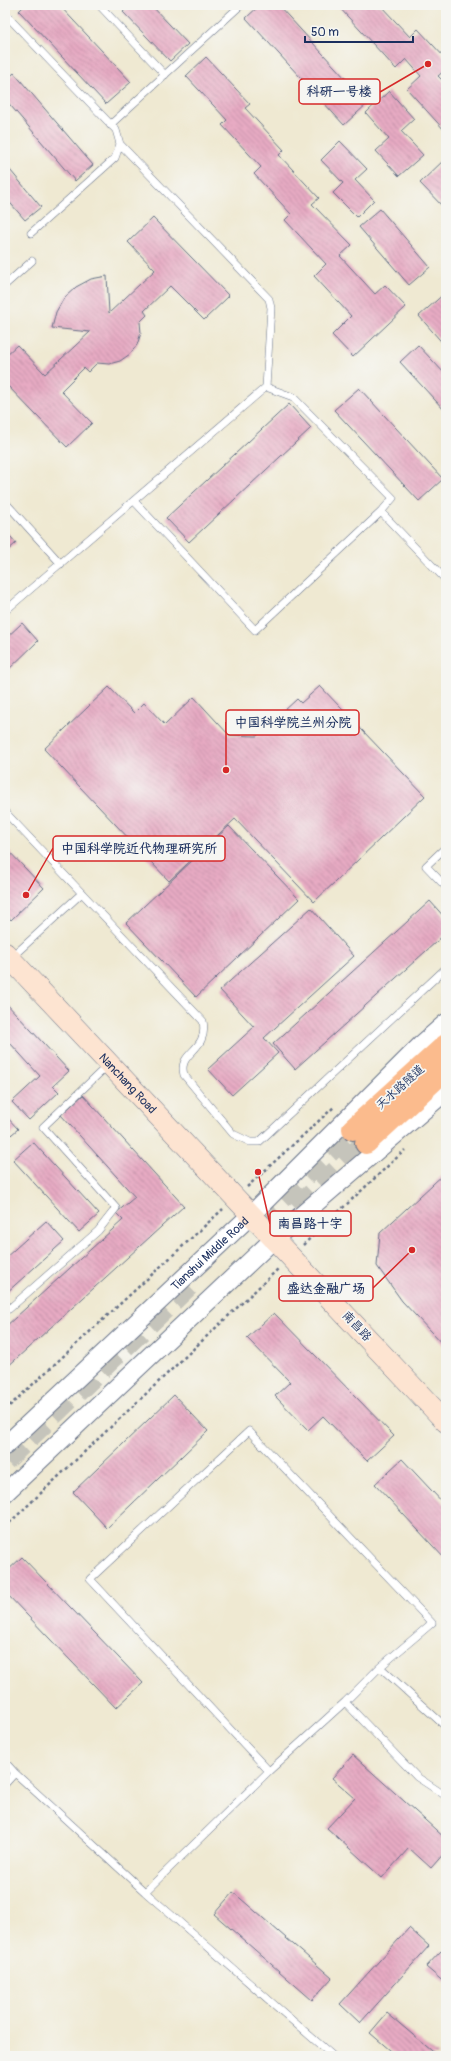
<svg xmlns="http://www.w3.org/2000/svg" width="451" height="2061" viewBox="0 0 451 2061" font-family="Pangolin,'LXGW WenKai TC',sans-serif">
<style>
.building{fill:url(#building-back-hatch)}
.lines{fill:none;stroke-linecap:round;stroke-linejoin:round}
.primary-tunnel{stroke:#c5c4bb;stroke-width:22;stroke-dasharray:22 11;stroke-linecap:butt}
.service-casing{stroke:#657087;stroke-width:8}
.tertiary-casing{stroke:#657087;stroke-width:20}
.secondary-casing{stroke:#657087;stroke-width:22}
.primary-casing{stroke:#657087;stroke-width:24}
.path{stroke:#657087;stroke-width:2.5;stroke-dasharray:3 3;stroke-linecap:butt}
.service{stroke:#fff;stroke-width:7}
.tertiary{stroke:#fff;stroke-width:18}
.secondary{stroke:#fde4d1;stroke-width:21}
.primary{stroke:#fbbb8d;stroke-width:22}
.labels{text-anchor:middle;stroke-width:3.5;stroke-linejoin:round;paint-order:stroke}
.street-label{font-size:12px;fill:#1b2f5e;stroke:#f6f6f2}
.leader{fill:none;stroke:#d62828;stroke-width:1.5}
.callout-dot{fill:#d62828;stroke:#f6f6f2;stroke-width:1.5}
.callout{fill:#f6f6f2;stroke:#d62828;stroke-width:1.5}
.callout-label{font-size:13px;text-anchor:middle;font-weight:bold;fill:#1b2f5e}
</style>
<defs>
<pattern id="building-back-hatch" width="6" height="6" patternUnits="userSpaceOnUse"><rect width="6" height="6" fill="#e7aac3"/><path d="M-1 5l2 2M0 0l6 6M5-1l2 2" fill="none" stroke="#ba8ba2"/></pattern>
</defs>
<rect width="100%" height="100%" fill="#f6f6f2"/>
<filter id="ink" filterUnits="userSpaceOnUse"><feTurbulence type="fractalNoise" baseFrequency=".025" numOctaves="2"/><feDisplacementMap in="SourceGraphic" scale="8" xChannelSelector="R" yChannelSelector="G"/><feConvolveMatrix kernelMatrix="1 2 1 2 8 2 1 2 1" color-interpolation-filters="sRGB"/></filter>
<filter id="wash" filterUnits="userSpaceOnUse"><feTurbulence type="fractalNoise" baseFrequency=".012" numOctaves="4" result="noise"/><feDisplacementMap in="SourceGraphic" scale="16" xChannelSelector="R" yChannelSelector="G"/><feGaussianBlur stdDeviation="0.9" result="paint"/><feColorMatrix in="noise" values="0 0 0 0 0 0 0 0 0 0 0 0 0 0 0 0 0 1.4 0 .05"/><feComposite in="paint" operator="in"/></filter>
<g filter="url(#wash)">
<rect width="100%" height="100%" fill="#efe9d2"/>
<g id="blocks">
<!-- building -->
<path class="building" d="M25 5H59L131 82 106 104 19 11Z
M130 5H151L188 44 170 61 123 12Z
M260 5H278L368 103 344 125 246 18Z
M337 5H380L410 37 418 29 446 59V69L438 76 446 84V132L407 89 421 76 406 59 396 69Z
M206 57 250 104 245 108 284 150 279 155 319 198 312 204 352 245 340 256 375 294 385 285 406 307 353 357 332 335 351 316 314 276 326 264 285 220 291 214 254 174 261 167 222 125 227 120 186 76Z
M14 73 93 165 75 181 5 99V81Z
M389 91 414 119 401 131 423 155 399 176 376 151 389 139 366 113Z
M340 141 367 169 355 180 374 200 357 217 333 193 343 183 321 160Z
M446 158V210L420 183Z
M5 164 41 207 25 220 5 197Z
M380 209 430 267 409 285 359 227Z
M153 218 229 296 204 320 170 286 144 311 147 315 140 322 141 333 137 345 130 354 120 361 109 364 97 363 88 372 84 368 61 391 92 423 67 447 5 383V356L17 345 45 374 90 332 52 328 56 312 64 298 76 287 91 279 107 276 109 313 155 270 128 242Z
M446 292V347L419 316Z
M418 345 446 375V412L400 362Z
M359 388 443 479 419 501 334 410Z
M289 404 311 428 189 542 166 518Z
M5 530 16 543 5 553Z
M22 623 38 641 5 673V639Z
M320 686 425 796 314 902 235 819 169 881 44 749 109 687 134 713 144 703 165 725 194 697 229 735 257 736 297 699 301 703Z
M229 826 299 899 196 997 126 923Z
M5 847 44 888 11 920 5 914Z
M430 901 446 919V933L295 1069 273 1044Z
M311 908 354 956 264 1038 278 1053 232 1095 208 1069 254 1027 220 990Z
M5 1002 69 1071 53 1086 59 1092 29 1120 12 1102 40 1076 10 1043 5 1047Z
M83 1095 184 1206 5 1369V1327L123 1220 116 1213 135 1197 61 1115Z
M5 1115 18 1129 5 1140Z
M33 1142 99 1214 79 1232 13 1160Z
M446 1172V1348L402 1301 377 1266 380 1233Z
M46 1221 64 1241 5 1294V1258Z
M274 1313 394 1436 367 1461 323 1416 308 1430 275 1396 290 1382 247 1338Z
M174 1395 208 1431 107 1528 73 1492Z
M402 1459 446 1506V1560L375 1484Z
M22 1557 143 1683 116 1708 5 1592V1573Z
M353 1755 446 1839V1851L431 1868 409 1848 382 1878 327 1828 355 1798 332 1778Z
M233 1892 332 1978 312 2000 214 1914Z
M409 1928 429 1946 360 2023 340 2004Z
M441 1951 446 1955V1984L426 1967Z
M387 2013 438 2056H397L370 2033Z"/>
</g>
</g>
<g filter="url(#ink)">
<use href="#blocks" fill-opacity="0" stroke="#657087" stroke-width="1"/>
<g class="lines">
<!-- primary-tunnel -->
<path class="primary-tunnel" d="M297 1209 366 1143
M257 1221 353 1129
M5 1460 190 1284"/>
<!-- service casing -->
<g class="service-casing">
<path id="service" d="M103 5 101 7 165 75
M5 14 116 130 120 144 115 158 31 233
M110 125 241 5
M5 285 32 261
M266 387 293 397 393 498 381 512
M134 501 255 630 381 512 446 580
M5 502 61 564
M5 611 266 387 271 308 269 299 120 144
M5 812 203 1021C209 1052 177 1051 184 1075L233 1134 250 1142H259L446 968
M446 847 426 866 446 887
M12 957 82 893
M9 1309 98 1231 116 1208 43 1127 108 1065
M345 1702 417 1777 446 1796
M5 1762 15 1773
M269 1771 90 1579 249 1431 432 1623 380 1667
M5 1784 15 1773 145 1892 333 2056
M145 1892 269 1771 345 1702 380 1667 446 1727"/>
</g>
<!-- tertiary casing -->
<g class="tertiary-casing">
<g id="tertiary">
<path id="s1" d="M5 1446 252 1214 421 1045 446 1023"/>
<path d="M5 1493 275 1238 446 1091"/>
</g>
</g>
<!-- secondary casing -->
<g class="secondary-casing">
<g id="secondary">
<path id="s2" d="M5 953 446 1422"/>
</g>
</g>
<!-- primary casing -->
<g class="primary-casing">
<path id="primary" d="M353 1129 446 1045
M366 1143 446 1069"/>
</g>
<!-- path -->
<path class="path" d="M247 1187 335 1106
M303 1245 405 1150
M5 1410 223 1209
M5 1527 278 1269"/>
<!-- service -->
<use href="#service" class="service"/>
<!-- tertiary -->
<use href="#tertiary" class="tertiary"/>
<!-- secondary -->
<use href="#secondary" class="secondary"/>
<!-- primary -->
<use href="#primary" class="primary"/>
</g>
</g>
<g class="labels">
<!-- street labels -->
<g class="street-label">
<text dy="4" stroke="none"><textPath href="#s2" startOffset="179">Nanchang Road</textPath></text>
<text transform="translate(400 1087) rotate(-42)" y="4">天水路隧道</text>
<text dy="4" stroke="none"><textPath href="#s1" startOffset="281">Tianshui Middle Road</textPath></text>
<text transform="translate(357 1326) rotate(47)" y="4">南昌路</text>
</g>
</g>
<!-- callouts -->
<path class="leader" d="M428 64L380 92M226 770L226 722M26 895L53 848M258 1172L270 1224M412 1250L373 1288"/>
<g class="callout-dot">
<circle cx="428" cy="64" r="4"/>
<circle cx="226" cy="770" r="4"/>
<circle cx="26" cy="895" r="4"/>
<circle cx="258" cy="1172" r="4"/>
<circle cx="412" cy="1250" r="4"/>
</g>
<g class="callout">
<rect x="299" y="79" width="81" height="25" rx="4"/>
<rect x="226" y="710" width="133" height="25" rx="4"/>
<rect x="53" y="836" width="172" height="25" rx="4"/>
<rect x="270" y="1211" width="81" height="25" rx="4"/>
<rect x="279" y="1276" width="94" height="25" rx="4"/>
</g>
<g class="callout-label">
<text x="339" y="96">科研一号楼</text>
<text x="293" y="727">中国科学院兰州分院</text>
<text x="139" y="853">中国科学院近代物理研究所</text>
<text x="310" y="1228">南昌路十字</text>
<text x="326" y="1293">盛达金融广场</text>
</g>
<!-- margin -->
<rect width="451" height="2061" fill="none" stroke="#f6f6f2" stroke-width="20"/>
<!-- scale -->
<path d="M305 36v6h108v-6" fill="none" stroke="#1b2f5e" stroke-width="2"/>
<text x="311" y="36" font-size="12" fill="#1b2f5e" stroke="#f6f6f2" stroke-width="3" paint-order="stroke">50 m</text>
</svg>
